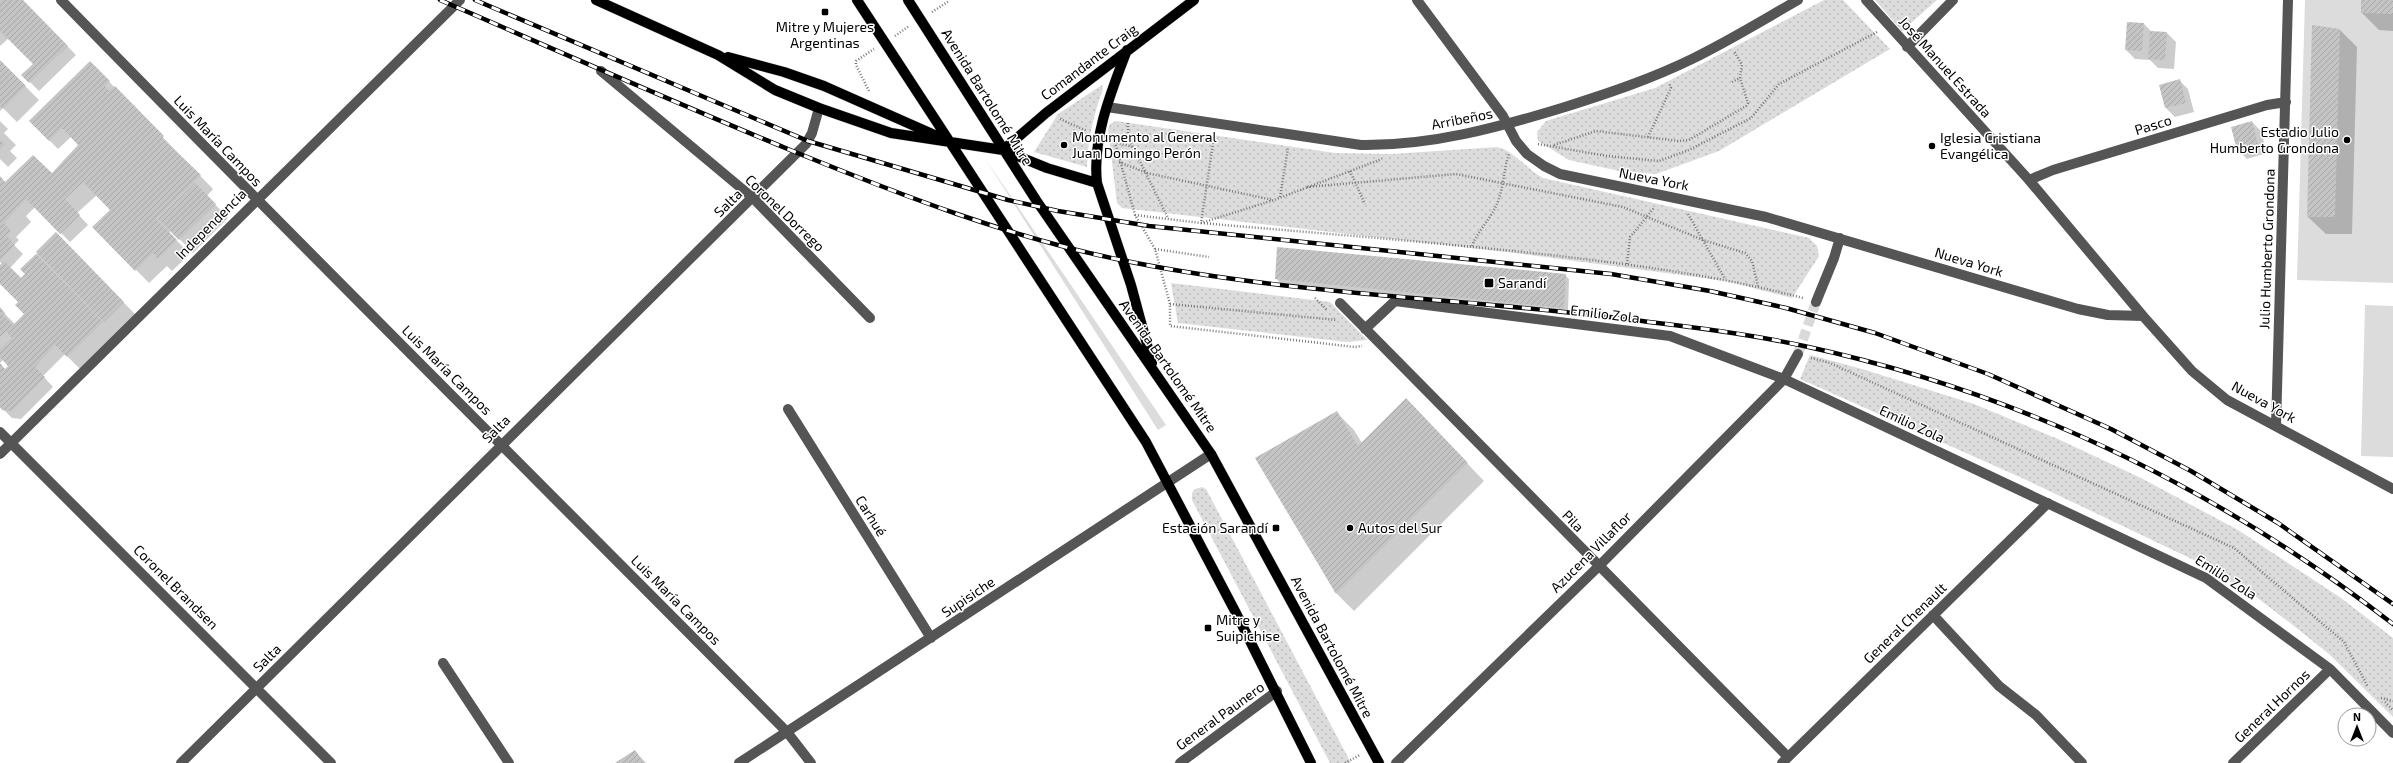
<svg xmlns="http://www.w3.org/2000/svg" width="2393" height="763" viewBox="0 0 2393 763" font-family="'Exo 2',sans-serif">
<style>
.green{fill:#dcdcdc}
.park{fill:url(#park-dots)}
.shadow{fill:#0003}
.building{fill:url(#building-hatch)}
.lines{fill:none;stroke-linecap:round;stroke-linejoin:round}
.minor-tunnel{stroke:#d9d9d9;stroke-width:10;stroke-dasharray:10 5;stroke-linecap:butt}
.major-casing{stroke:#dbdbdb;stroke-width:11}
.path{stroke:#777;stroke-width:2.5;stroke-dasharray:1 2;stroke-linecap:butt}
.minor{stroke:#555;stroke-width:10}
.major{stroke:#000;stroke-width:10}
.rail-casing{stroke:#000;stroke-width:4.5}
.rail{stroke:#fff;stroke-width:3;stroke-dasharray:9;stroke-linecap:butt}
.poi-dot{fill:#000;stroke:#fff;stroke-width:1.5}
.labels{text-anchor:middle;stroke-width:3;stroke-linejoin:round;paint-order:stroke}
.poi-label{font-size:14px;fill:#000;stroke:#fff;text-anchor:start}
.street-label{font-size:14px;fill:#000;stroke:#fff}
</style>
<defs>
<pattern id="park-dots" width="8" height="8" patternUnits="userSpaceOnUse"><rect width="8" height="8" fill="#dcdcdc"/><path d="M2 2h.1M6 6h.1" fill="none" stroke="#bbb" stroke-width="1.8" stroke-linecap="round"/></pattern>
<pattern id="building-hatch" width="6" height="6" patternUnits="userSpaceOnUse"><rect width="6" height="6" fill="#c4c4c4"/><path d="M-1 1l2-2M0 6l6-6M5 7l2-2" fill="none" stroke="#a7a7a7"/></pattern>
</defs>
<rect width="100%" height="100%" fill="#fff"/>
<!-- green -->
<path class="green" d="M2305 0H2393V283L2297 280Z
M984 157 1166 425 1158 430Z
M2365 305 2393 306V457L2361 456Z"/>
<!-- park -->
<path class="park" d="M1824 0H1843L1890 49 1719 151 1656 174 1619 171 1569 160 1538 141 1537 132 1546 121 1655 88Z
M1875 0H1937L1902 31Z
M1102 85 1103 89C1093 116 1088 139 1087 167L1034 152 1058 114Z
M1116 121 1335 153 1392 154 1497 147C1513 150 1528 170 1543 178L1809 238 1817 246 1819 256 1792 298 1726 281 1523 254 1122 208 1117 203 1108 130 1110 124Z
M1171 283 1330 302 1367 340 1347 342 1178 323Z
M1810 355 1862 369 1974 404 2058 439 2141 478 2238 530 2341 598 2393 638V717L2329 654 2294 626 2255 596 2196 561 2022 478 1800 379Z
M1202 487 1206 489 1351 763H1330L1192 500V493L1195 489Z"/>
<!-- shadow -->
<path class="shadow" d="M0 0H22L76 55 39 91 23 75 34 64 9 38 0 46Z
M2362 0H2393V31L2379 30 2362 13Z
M2128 23 2144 24 2152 32 2167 33 2176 42 2174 69 2158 68 2150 60 2135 59 2126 50Z
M2340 30 2357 47 2352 234H2326L2308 217Z
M0 61 39 100 17 122 3 108 0 111Z
M90 62 213 189 207 196 228 218 193 253 171 230 169 233 190 254 172 271 167 266 149 283 94 227 112 210 97 195 77 213 88 225 70 242 35 207 26 216 31 222 16 237 19 240 14 245 23 254 10 268 22 279 27 274 22 269 56 234 137 316 81 370 65 354 43 376 53 387 21 419 12 418 0 406V365L5 370 10 366 4 359 0 363V309L15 324 26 314 19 302 0 282V266L2 264 0 262V178L6 183 52 175 79 176 63 161 80 145 72 136 58 149 30 121Z
M2179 80 2188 89 2194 112 2175 117 2166 108 2160 86Z
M0 121 8 129 4 133 16 145 10 151 17 158 8 167 0 159Z
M2252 122 2261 131 2267 153 2247 159 2238 150Z
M1565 275 1569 279 1568 311 1280 283 1276 278Z
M1337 413 1354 430 1362 443 1423 417 1484 481 1354 611 1337 594 1257 458Z
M635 751 646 763H617Z"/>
<!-- building -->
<path class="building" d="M0 0H23L68 46 29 83 21 75 33 64 0 31Z
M2361 0H2393V14L2361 13Z
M2127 22 2144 23 2142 51 2125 50Z
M2312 25 2340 29 2335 217H2307Z
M2150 31 2167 32 2165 60 2148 59Z
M0 60 26 86 3 109 0 106Z
M90 61 110 81 105 86 109 91 115 86 164 136 162 138 201 175 156 219 177 240 158 259 153 253 135 271 92 227 110 210 83 182 65 199 80 215 60 234 26 199 4 223 11 231 6 235 15 245 0 260V176L5 182 33 155 52 173 78 145 62 128 49 141 29 121Z
M2180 79 2186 103 2165 108 2159 85Z
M2252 121 2258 145 2237 150 2231 127Z
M0 140 5 144 0 149Z
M195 183 216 204 179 240 158 219Z
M56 232 124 302 104 322 36 252Z
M1277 247 1566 274 1564 308 1275 279Z
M36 254 103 322 67 357 55 345 35 367 45 377 12 411 2 410 0 407V363L5 369 8 366 0 357V349L12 338 6 331 0 337V307L5 313 3 315 13 325 24 314 15 305 18 302 0 284V265L4 261 21 278 25 274 20 269Z
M1406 398 1468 463 1336 594 1255 458 1337 411 1358 446Z
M635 750 644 763H615Z"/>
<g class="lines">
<!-- minor-tunnel -->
<path class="minor-tunnel" d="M1798 354 1816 302"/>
<!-- major casing -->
<g class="major-casing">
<path id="major" d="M596 0 718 55 775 90 819 108 891 133 1003 150 1047 168 1097 183
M857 0 1146 442 1236 613 1311 763
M908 0 1036 200 1211 454 1379 763
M1127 50C1111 92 1092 138 1097 183L1131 285 1152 363
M728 57 784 72 824 86 937 136
M1003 150 1046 113 1194 0"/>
</g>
<!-- path -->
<path class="path" d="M932 12 949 1
M895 36 909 26
M1732 82 1740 78
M869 91 856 65V61L874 49
M1060 119 1087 131
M1128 123V137L1168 218
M1214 137 1201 223C1317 233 1434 242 1550 255 1636 265 1720 276 1803 298
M1648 137 1671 88 1669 83
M1114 142 1133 147
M1115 142 1135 215 1155 249 1170 304V326L1355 347 1362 346
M1538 144 1607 156 1659 161 1689 150 1751 118 1779 84 1877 32
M1554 145 1596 131 1679 141 1689 140 1746 106 1748 103 1740 78 1742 65 1734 51
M1119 162 1147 173 1273 200
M1350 171 1365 204
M1307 187 1456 174 1623 207 1703 240 1745 253 1752 261 1758 286
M1280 197 1288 148
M1688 214 1725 279
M1135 215 1201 223 1274 200 1382 159
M1472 246C1476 234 1490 219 1496 206 1504 189 1503 171 1509 154
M1155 249 1209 257
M1627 264 1630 237 1654 208
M1315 298 1327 310
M1170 304 1337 320
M1811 358 1830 363 2234 548 2344 642 2368 687
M2381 698 2393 701
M2385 702 2393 710
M1345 763 1360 755"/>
<!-- minor -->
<path class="minor" d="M61 0C301 246 545 488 787 732L811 763
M1417 0 1503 116 1516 141 1527 154 1544 166 1560 174 1766 217 2078 309 2108 315 2143 316 2192 371 2227 400 2393 489
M1866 0 2029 180 2143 316
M1907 47 1953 0
M601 71 753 198 870 318
M1107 107 1361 145C1431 146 1500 127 1565 107 1609 93 1651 79 1692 59 1729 41 1763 20 1798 0
M2029 180 2053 170 2267 105 2286 102
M1816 302 1834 258 1840 238
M1340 303 1788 757
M1365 329 1395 301 1670 336 1784 379 2206 578 2330 669 2393 733
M788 409 931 638
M2276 426 2288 0
M0 432 331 763
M0 454 460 0
M1933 615 1999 686 2036 715 2082 763
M443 663 509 763
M181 763 806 144 812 133 819 108
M739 763 1211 454
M1180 763 1277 691
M1396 763 1598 567 1784 379 1798 354
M1782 763 2048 503
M2233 763 2330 669"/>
<!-- major -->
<use href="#major" class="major"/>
<!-- rail casing -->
<g class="rail-casing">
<path id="rail" d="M440 0C558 51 676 103 795 152 901 195 1009 237 1121 260 1295 296 1474 298 1649 322 1701 328 1754 335 1804 346 2022 393 2217 488 2393 624
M475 0 808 141 1008 200 1058 211 1149 226 1611 274 1710 291 1786 308 1875 333 1988 374 2111 429 2191 471 2278 523 2393 604"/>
</g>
<!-- rail -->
<use href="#rail" class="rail"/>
</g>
<!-- markers -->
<g class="poi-dot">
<rect x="821" y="8" width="8" height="8" rx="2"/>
<circle cx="2347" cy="140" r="4"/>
<circle cx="1064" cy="145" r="4"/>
<circle cx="1932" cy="146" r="4"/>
<rect x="1484" y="278" width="10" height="10" rx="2"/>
<rect x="1272" y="524" width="8" height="8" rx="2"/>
<circle cx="1350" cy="528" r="4"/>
<rect x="1204" y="624" width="8" height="8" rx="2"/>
</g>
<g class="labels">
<!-- poi labels -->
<g class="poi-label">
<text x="825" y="32" text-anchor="middle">Mitre y Mujeres<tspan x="825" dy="16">Argentinas</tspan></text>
<text x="2339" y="137" text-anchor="end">Estadio Julio<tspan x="2339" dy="16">Humberto Grondona</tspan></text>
<text x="1072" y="142">Monumento al General<tspan x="1072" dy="16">Juan Domingo Perón</tspan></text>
<text x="1940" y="143">Iglesia Cristiana<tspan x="1940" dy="16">Evangélica</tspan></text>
<text x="1498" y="288">Sarandí</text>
<text x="1268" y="533" text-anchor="end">Estación Sarandí</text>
<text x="1358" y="533">Autos del Sur</text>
<text x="1216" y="625">Mitre y<tspan x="1216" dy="16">Suipichise</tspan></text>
</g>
<!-- street labels -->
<g class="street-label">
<text transform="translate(1089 62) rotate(-37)" y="5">Comandante Craig</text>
<text transform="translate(1945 67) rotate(48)" y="5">José Manuel Estrada</text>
<text transform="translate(987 97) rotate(58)" y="5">Avenida Bartolomé Mitre</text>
<text transform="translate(1462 119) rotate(-11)" y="5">Arribeños</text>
<text transform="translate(2153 125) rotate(-17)" y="5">Pasco</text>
<text transform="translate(218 141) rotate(46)" y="5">Luis María Campos</text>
<text transform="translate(1654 179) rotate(11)" y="5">Nueva York</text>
<text transform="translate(728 203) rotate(-44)" y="5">Salta</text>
<text transform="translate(785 213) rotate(44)" y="5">Coronel Dorrego</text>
<text transform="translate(211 224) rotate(-45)" y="5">Independencia</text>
<text transform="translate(2267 249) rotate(-88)" y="5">Julio Humberto Grondona</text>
<text transform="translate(1969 262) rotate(17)" y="5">Nueva York</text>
<text transform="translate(1605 314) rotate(7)" y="5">Emilio Zola</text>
<text transform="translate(1168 366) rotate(55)" y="5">Avenida Bartolomé Mitre</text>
<text transform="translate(447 370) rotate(45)" y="5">Luis María Campos</text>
<text transform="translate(2264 402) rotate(29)" y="5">Nueva York</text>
<text transform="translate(1912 424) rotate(25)" y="5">Emilio Zola</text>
<text transform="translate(496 429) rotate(-45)" y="5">Salta</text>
<text transform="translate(871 516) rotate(58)" y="5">Carhué</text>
<text transform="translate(1573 521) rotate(46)" y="5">Pila</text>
<text transform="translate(1591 552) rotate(-45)" y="5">Azucena Villaflor</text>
<text transform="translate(2226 577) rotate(33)" y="5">Emilio Zola</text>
<text transform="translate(176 587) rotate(45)" y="5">Coronel Brandsen</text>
<text transform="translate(968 597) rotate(-34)" y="5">Supisiche</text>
<text transform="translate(676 600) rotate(45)" y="5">Luis María Campos</text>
<text transform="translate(1905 623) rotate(-44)" y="5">General Chenault</text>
<text transform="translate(1332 647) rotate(62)" y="5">Avenida Bartolomé Mitre</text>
<text transform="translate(267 658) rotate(-45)" y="5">Salta</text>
<text transform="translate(2272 706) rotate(-44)" y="5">General Hornos</text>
<text transform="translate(1220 716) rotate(-36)" y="5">General Paunero</text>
</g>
</g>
<!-- north arrow -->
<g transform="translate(2357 727)"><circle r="19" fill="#ffffff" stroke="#999999"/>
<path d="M0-3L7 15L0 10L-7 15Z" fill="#000000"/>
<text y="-6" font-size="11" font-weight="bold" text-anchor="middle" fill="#000000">N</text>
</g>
</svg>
